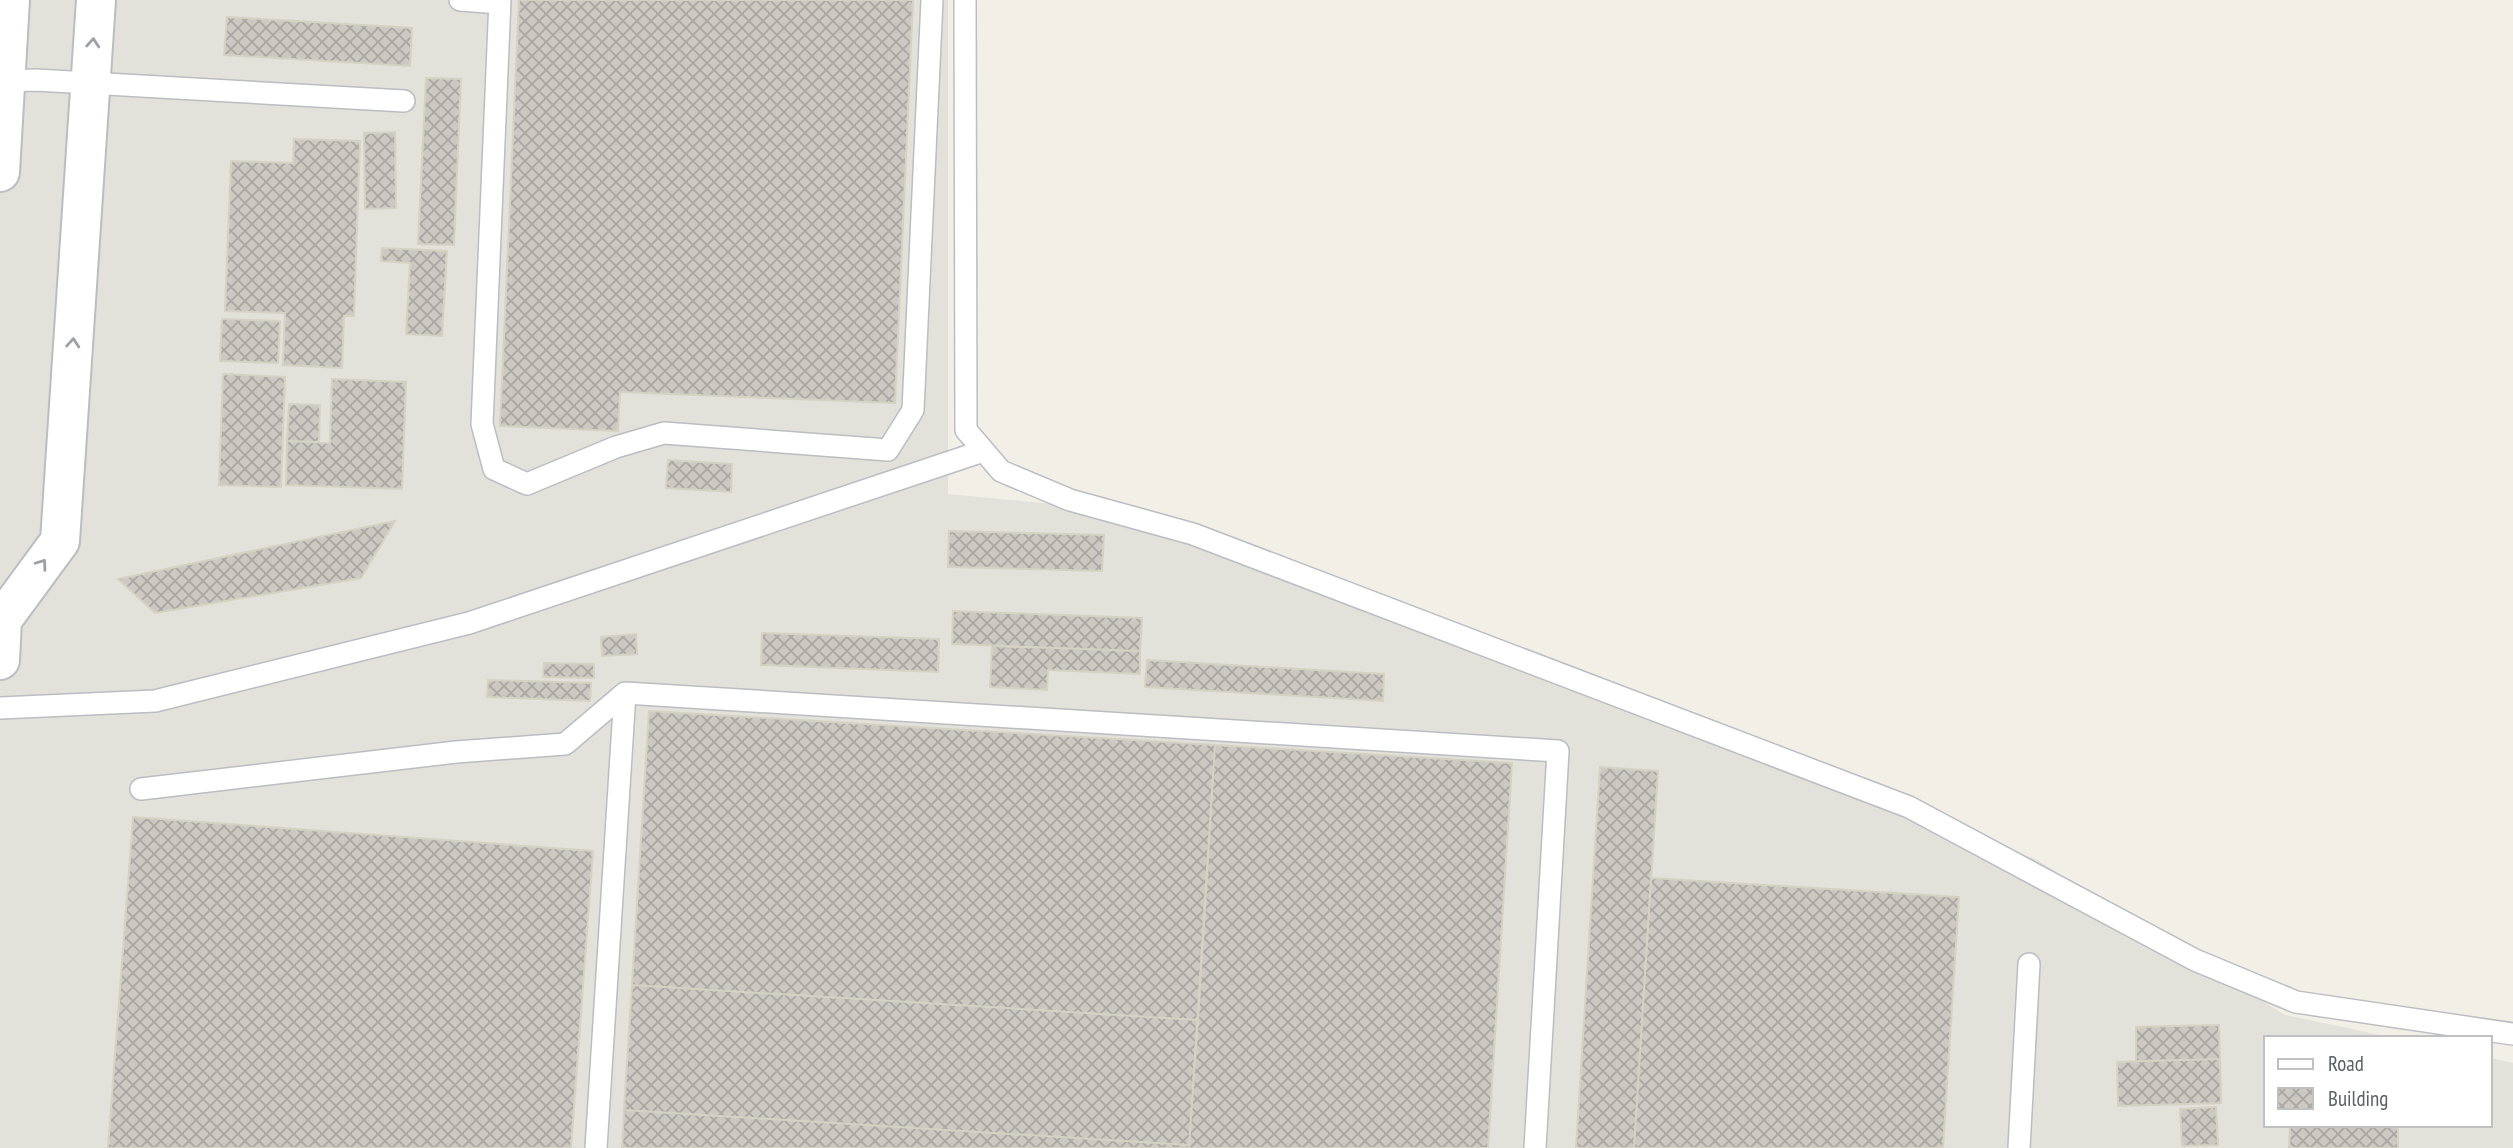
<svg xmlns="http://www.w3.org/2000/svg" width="2513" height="1148" viewBox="0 0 2513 1148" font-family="'PT Sans Narrow',sans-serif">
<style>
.industrial{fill:#e2e1da}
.building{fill:url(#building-cross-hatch);stroke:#d6d2c3;stroke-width:2}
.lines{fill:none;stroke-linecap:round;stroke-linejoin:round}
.service-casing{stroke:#babdc2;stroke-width:24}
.minor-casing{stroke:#babdc2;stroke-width:42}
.service{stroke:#fff;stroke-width:21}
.minor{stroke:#fff;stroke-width:38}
.oneway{stroke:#9ea0a4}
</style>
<defs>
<pattern id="building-cross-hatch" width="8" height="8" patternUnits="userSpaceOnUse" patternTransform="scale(1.75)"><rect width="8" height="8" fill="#ccc9c3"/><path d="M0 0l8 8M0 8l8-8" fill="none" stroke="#a9a7a2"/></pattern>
</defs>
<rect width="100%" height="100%" fill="#f1efe6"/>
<!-- industrial -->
<path class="industrial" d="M0 0H948V494L1103 509 2037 860 2285 1015 2394 1038H2266V1125H2490V1058L2513 1063V1148H0Z"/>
<!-- building -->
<path class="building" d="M519 0H913L895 403 620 392 618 431 500 426Z
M227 17 412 28 410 66 224 55Z
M426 78 461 79 454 245 418 244Z
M395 132 396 208 365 209 364 133Z
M294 139 360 141 354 316H344L342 368 283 365 285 313 225 311 231 161 293 163Z
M382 248 447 251 442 336 406 334 410 263 381 261Z
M222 319 280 321 278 363 220 361Z
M223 374 285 377 281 487 219 485Z
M332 379 406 382 402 489 286 485 287 441 330 443Z
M289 404 320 405 319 442 287 441Z
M668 460 732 464 731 492 666 488Z
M395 521 361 578 155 613 118 579Z
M949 531 1104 535 1102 571 948 567Z
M953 611 1142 618 1140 651 952 644Z
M762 633 939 639 938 672 761 665Z
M636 634 637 654 602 656 601 637Z
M992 646 1140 651V674L1048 670 1047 690 990 687Z
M1147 660 1384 674 1383 701 1145 687Z
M544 663 594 664V678L543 677Z
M488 680 591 683 590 701 487 697Z
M649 711 1215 745 1198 1020 632 985Z
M1215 745 1512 763 1488 1148H1189Z
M1600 767 1658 771 1634 1148H1576Z
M133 817 593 851 571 1148H108Z
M1651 878 1959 897 1943 1148H1634Z
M632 985 1198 1020 1189 1145 624 1110Z
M2219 1025 2220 1059 2136 1061V1027Z
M2220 1059 2221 1103 2118 1106 2117 1062Z
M2216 1107 2218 1145 2182 1146 2180 1109Z
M624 1110 1189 1145V1148H622Z
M2290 1125H2398V1148H2289Z"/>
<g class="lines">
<!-- service casing -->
<g class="service-casing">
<path id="service" d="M460 0 500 3
M500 0 482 424 494 469 527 484 616 447 664 433 888 450 913 410 932 0
M965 0 966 430 1001 471 1070 500 1193 534 1909 807 2195 960 2296 1002 2513 1034
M5 81 36 80 404 101
M0 708 155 701 469 623 983 451
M141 789 456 752 565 744 625 693 1558 751 1535 1148
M596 1148 625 693
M2019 1148 2029 964"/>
</g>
<!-- minor casing -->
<g class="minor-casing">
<path id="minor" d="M0 172 10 0
M0 660 2 620 60 541 96 0"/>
</g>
<!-- service -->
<use href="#service" class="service"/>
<!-- minor -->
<use href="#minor" class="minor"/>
</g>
<!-- one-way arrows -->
<defs><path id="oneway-chevron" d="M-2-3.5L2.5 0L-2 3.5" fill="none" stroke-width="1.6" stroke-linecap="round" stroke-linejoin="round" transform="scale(1.75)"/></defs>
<g class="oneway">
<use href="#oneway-chevron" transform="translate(93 43) rotate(-86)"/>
<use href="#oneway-chevron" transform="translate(73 343) rotate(-86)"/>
<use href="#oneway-chevron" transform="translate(42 564) rotate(-54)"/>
</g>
<!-- legend -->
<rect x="2264" y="1036" width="228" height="91" fill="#ffffff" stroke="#bec0c2" stroke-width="2"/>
<rect x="2278" y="1059" width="35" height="10" fill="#ffffff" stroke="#bec0c2" stroke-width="2"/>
<text x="2328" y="1071" font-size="21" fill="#5d6167">Road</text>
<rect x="2278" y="1088" width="35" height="21" fill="url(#building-cross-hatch)" stroke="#bec0c2" stroke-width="2"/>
<text x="2328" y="1106" font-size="21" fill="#5d6167">Building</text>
</svg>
